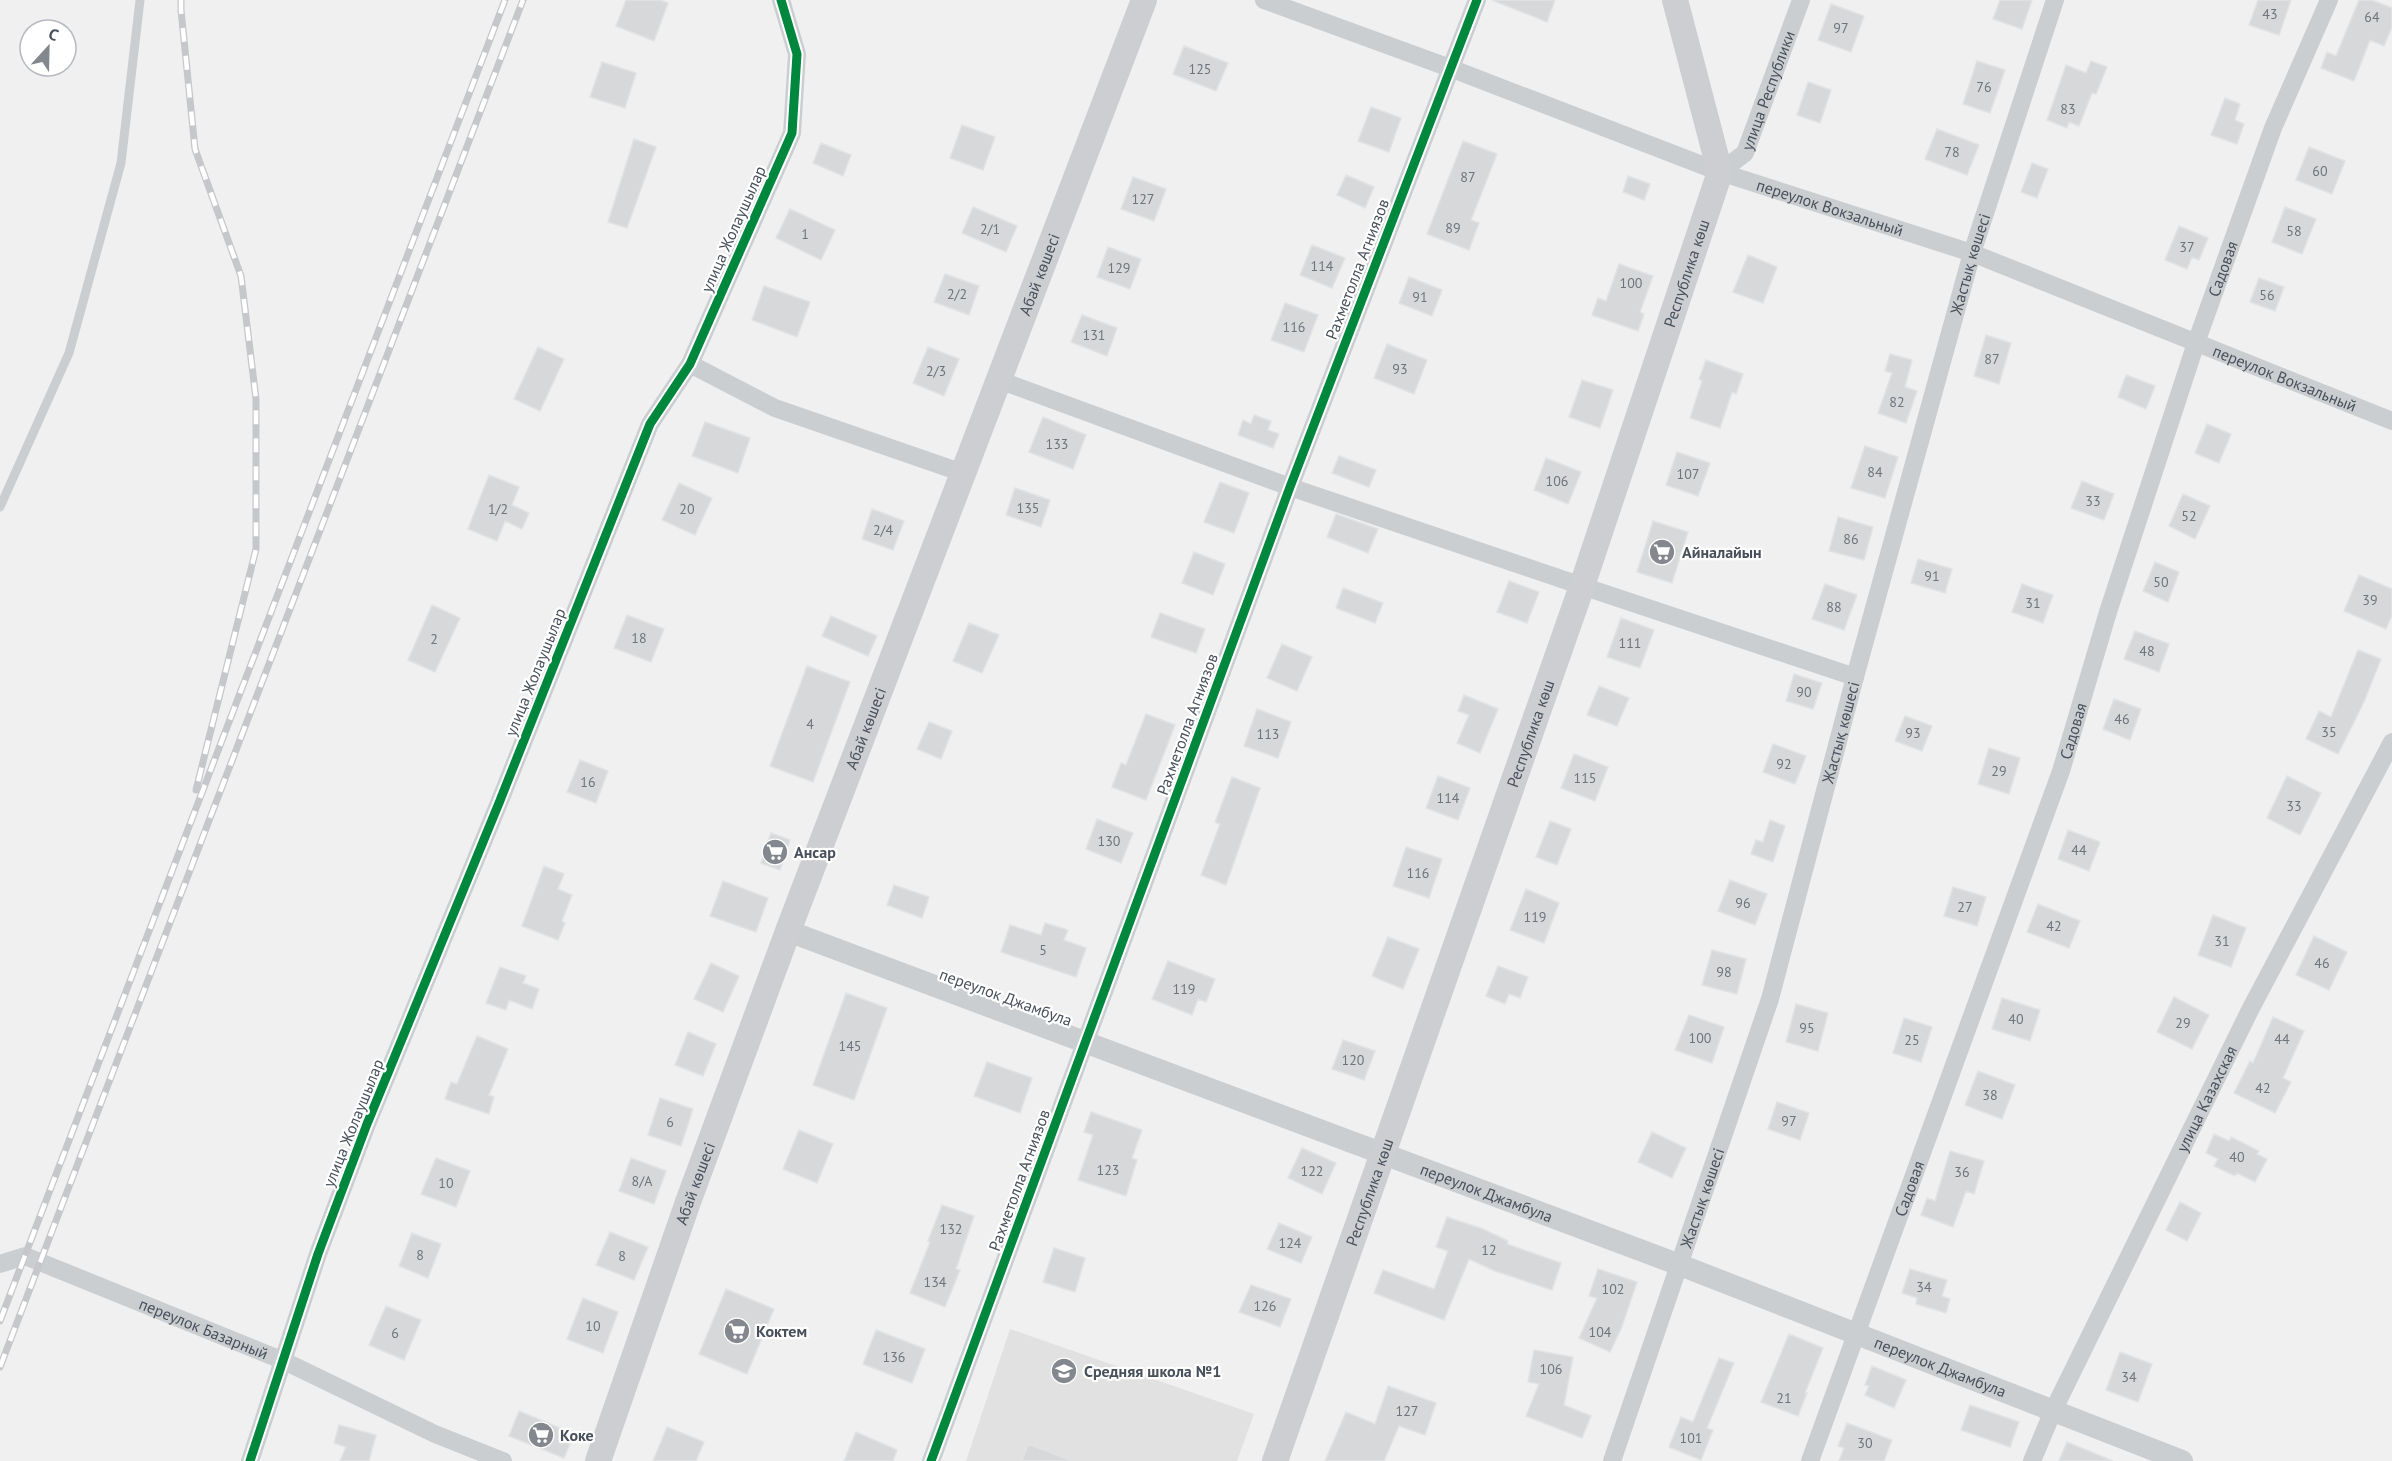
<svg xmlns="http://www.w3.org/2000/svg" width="2392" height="1461" viewBox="0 0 2392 1461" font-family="'PT Sans',sans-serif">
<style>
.education{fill:#e2e1e1}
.building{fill:#d7d8da;stroke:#e1e2e3;stroke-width:1.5}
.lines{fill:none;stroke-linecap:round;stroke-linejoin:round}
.service{stroke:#cbced1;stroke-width:9}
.minor{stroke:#cbced1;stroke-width:18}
.tertiary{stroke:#cbced1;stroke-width:22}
.secondary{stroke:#ccced1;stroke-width:26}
.rail-casing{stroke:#c6c7ca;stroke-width:7}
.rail{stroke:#fff;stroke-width:4.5;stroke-dasharray:14;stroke-linecap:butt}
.cycleway-casing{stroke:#fff;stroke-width:13}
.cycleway{stroke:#00873e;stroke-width:9}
.labels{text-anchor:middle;stroke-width:4.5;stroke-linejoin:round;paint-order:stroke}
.number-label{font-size:14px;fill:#6d747c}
.street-label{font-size:16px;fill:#48505b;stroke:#fff}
.poi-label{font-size:16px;font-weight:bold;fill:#48505b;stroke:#fff;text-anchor:start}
</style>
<rect width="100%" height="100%" fill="#f0f0f0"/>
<!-- education -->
<path class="education" d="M1010 1329 1254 1414 1237 1461H966Z"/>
<!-- building -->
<path class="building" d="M626 0H660L668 3 654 41 616 26Z
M1492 0H1555L1547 22Z
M2000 0H2032L2022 29 1993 19Z
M2258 0H2291L2279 35 2249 25Z
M2359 0H2372L2392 8V27L2384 46 2370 40 2354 81 2321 68 2327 52 2336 56Z
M1831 4 1864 16 1851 52 1818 40Z
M1184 46 1228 63 1216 91 1173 74Z
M1977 61 2005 70 1990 113 1963 104Z
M2091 61 2107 67 2096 94 2092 93 2079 126 2069 122 2067 128 2047 120 2066 65 2086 73Z
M602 62 636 73 625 108 590 97Z
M1808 82 1831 90 1820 123 1797 115Z
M2225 98 2240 104 2235 120 2244 124 2237 144 2211 135Z
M1371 107 1401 118 1389 152 1358 141Z
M962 125 995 137 983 170 950 158Z
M1937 129 1979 145 1967 175 1925 159Z
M634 139 656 147 627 228 608 222Z
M1463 141 1497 154 1471 220 1479 223 1469 250 1427 234Z
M821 143 851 155 843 176 813 163Z
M2309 147 2345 161 2332 194 2296 180Z
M2032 163 2048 169 2037 198 2021 192Z
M1346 175 1374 187 1365 208 1337 195Z
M1628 176 1650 184 1644 200 1623 192Z
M1133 177 1166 189 1154 221 1121 209Z
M973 207 1017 226 1006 252 962 233Z
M2285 207 2316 219 2302 254 2272 242Z
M790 209 835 230 821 260 776 238Z
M2179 226 2208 238 2199 260 2192 257 2187 269 2165 260Z
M1312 245 1345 258 1332 288 1300 275Z
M1108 247 1141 259 1130 289 1097 277Z
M1748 255 1777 267 1763 303 1733 292Z
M1619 264 1653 276 1640 312 1644 314 1638 331 1592 315 1598 298 1606 301Z
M945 274 979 286 969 315 934 302Z
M1409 277 1442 290 1432 316 1399 303Z
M2259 278 2284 287 2275 311 2250 302Z
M764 286 810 302 797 337 752 320Z
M1285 303 1318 315 1304 352 1271 340Z
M1082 315 1117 328 1107 356 1071 342Z
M1986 335 2011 343 1999 384 1974 376Z
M1387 344 1427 360 1414 394 1374 378Z
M538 347 564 359 540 411 514 399Z
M928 347 959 359 944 396 913 383Z
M1890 354 1912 360 1905 387 1917 391 1906 423 1878 413 1892 373 1885 371Z
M1706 360 1743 374 1736 394 1732 392 1720 428 1690 418 1702 381 1699 379Z
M2126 375 2155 386 2146 409 2118 397Z
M1582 380 1613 390 1600 428 1569 417Z
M1254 415 1271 421 1268 430 1279 434 1273 448 1238 435 1243 420 1251 424Z
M1043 417 1086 435 1073 469 1029 452Z
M705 422 750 438 738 473 692 456Z
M2207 424 2231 434 2219 463 2195 453Z
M1865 446 1898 457 1885 498 1851 488Z
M1677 452 1710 463 1698 496 1666 485Z
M1339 456 1376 470 1369 487 1332 473Z
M1546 458 1581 472 1568 504 1534 490Z
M489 475 519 487 512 505 529 513 522 529 505 521 497 541 468 529Z
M2082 481 2114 494 2104 520 2071 508Z
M1220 482 1249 493 1234 533 1204 522Z
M679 483 712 498 695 535 662 520Z
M1015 488 1050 500 1041 527 1006 515Z
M2183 494 2210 506 2195 539 2169 526Z
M872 509 904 521 893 550 862 539Z
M1336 514 1378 529 1368 553 1327 537Z
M1838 517 1873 527 1864 560 1829 551Z
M1653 521 1688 532 1672 583 1637 572Z
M1194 552 1225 564 1213 595 1182 583Z
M1918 559 1952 569 1945 593 1911 583Z
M2155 562 2179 572 2168 602 2143 591Z
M2359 575 2392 589V615L2386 629 2344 611Z
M1509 581 1539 592 1527 623 1497 612Z
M1825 584 1857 595 1844 630 1812 619Z
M2022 584 2053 595 2043 623 2012 612Z
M1343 588 1383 603 1375 623 1336 608Z
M432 605 460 618 435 672 408 660Z
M1160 613 1205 629 1196 653 1151 637Z
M627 615 664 629 651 662 614 648Z
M831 616 877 636 868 656 822 636Z
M1621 618 1654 630 1640 668 1607 657Z
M969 623 999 635 982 673 953 661Z
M2135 631 2169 644 2159 672 2124 659Z
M1282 644 1312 657 1297 691 1267 678Z
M2358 650 2381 659 2364 702 2338 754 2306 739 2319 711 2331 717Z
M807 666 850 682 813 782 770 766Z
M1794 674 1822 683 1813 709 1786 701Z
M1599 686 1629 698 1617 726 1587 715Z
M1464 695 1498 709 1480 753 1457 743 1469 715 1458 711Z
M2114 699 2141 709 2130 740 2103 729Z
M1257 709 1291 722 1278 758 1244 746Z
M1146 714 1175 725 1146 800 1112 787 1121 763 1126 765Z
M1905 716 1932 726 1922 751 1895 741Z
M929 722 952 731 941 759 917 749Z
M1773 744 1806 756 1795 784 1763 772Z
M1989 748 2020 758 2009 794 1978 784Z
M1574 754 1608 767 1595 801 1561 788Z
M580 760 608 771 596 803 567 792Z
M1438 776 1470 788 1458 820 1426 808Z
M2287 776 2321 793 2300 835 2267 818Z
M1232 777 1260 788 1226 885 1201 875 1220 824 1215 822Z
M1097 819 1133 833 1121 863 1086 849Z
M1770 820 1785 826 1773 862 1751 854 1756 840 1763 842Z
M1550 821 1571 829 1557 865 1536 857Z
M2068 830 2100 842 2089 871 2058 859Z
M771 833 790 840 780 870 761 863Z
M1406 847 1442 859 1429 898 1393 886Z
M544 866 564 874 558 889 572 895 562 921 565 923 558 940 522 926Z
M1730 880 1767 894 1755 925 1718 911Z
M723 881 768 898 756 932 710 916Z
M894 885 929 897 922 918 887 905Z
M1953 887 1986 897 1977 926 1944 916Z
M1526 889 1559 903 1544 943 1510 930Z
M2038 904 2080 921 2069 948 2027 932Z
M2213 915 2246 928 2231 967 2198 955Z
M1045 923 1068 930 1064 940 1086 948 1076 977 1001 952 1010 925 1041 935Z
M2314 936 2347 952 2329 990 2296 975Z
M1388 937 1419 949 1403 989 1372 976Z
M1712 950 1746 959 1737 994 1702 985Z
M1168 961 1215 979 1206 1002 1198 999 1192 1015 1152 999Z
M711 963 739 976 723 1012 694 999Z
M1498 966 1528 977 1520 998 1509 994 1505 1004 1486 996Z
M500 967 526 976 523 983 539 989 532 1009 509 1000 506 1010 486 1003Z
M846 993 887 1008 854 1100 813 1085Z
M2174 997 2209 1015 2192 1049 2157 1032Z
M2002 998 2040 1010 2030 1041 1992 1029Z
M1796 1004 1828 1013 1818 1051 1786 1042Z
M1689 1015 1724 1027 1712 1063 1675 1050Z
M2273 1017 2304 1031 2283 1078 2291 1082 2275 1113 2234 1093 2250 1061 2253 1063Z
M1904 1018 1932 1027 1921 1062 1893 1053Z
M688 1032 716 1044 703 1076 675 1065Z
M477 1036 508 1049 489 1095 494 1097 489 1114 445 1099 451 1082 457 1084Z
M1343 1040 1375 1051 1364 1080 1332 1069Z
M987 1062 1032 1078 1020 1113 974 1096Z
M1978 1071 2015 1085 2002 1119 1965 1105Z
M660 1098 693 1109 681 1146 648 1135Z
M1777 1102 1809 1113 1800 1140 1768 1129Z
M1091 1112 1142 1130 1132 1158 1137 1160 1126 1196 1078 1180 1093 1135 1084 1132Z
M799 1130 833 1144 817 1183 783 1169Z
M1652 1132 1686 1148 1672 1178 1638 1162Z
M2214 1134 2229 1141 2231 1137 2259 1151 2257 1154 2267 1159 2255 1182 2237 1173 2235 1176 2214 1166 2218 1159 2206 1153Z
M1302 1148 1336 1163 1322 1194 1288 1178Z
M1950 1151 1984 1161 1974 1194 1966 1191 1953 1227 1921 1215 1927 1198 1935 1201Z
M436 1158 470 1171 456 1207 421 1194Z
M631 1158 666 1171 654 1204 619 1191Z
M2180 1202 2201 1213 2187 1241 2166 1230Z
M942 1205 974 1216 956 1269 960 1270 945 1307 910 1293 930 1242 928 1241Z
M1447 1217 1483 1229 1508 1241 1507 1244 1561 1263 1552 1290 1495 1271 1469 1259 1444 1320 1374 1293 1383 1270 1434 1289 1448 1251 1436 1247Z
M1279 1223 1312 1237 1301 1263 1267 1249Z
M610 1232 648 1247 634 1280 596 1265Z
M412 1233 441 1244 428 1278 399 1266Z
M1054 1248 1085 1258 1075 1292 1043 1282Z
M1598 1269 1637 1282 1621 1329 1610 1352 1579 1338 1597 1298 1589 1296Z
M1910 1269 1947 1280 1942 1296 1950 1299 1946 1313 1916 1304 1917 1298 1902 1293Z
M1251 1285 1291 1299 1280 1327 1239 1312Z
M726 1289 774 1309 747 1374 699 1354Z
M583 1298 618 1312 603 1353 567 1339Z
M386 1306 421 1320 404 1360 369 1345Z
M876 1330 925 1349 912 1383 863 1364Z
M1789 1334 1823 1348 1805 1393H1807L1798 1416 1761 1402Z
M1534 1350 1573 1357 1564 1405 1591 1416 1582 1438 1526 1416 1539 1384 1528 1382Z
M2120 1352 2152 1364 2138 1402 2106 1390Z
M1719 1358 1734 1363 1707 1428 1713 1430 1701 1460 1669 1447 1681 1417 1693 1422Z
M1872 1366 1906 1380 1894 1408 1865 1395 1869 1386 1865 1385Z
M1388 1386 1436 1403 1425 1435 1399 1426 1384 1461H1325L1346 1412 1375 1424Z
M1970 1405 2019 1422 2010 1447 1961 1430Z
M519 1411 574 1434 564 1458 509 1436Z
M1847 1423 1892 1440 1884 1461H1839L1844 1448 1838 1446Z
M339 1425 376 1435 369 1461H340L346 1447 334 1443Z
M667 1427 704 1442 696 1461H653Z
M856 1432 897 1450 893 1461H844Z
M2067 1442 2113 1461H2059Z
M1028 1444 1068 1459V1461H1022Z"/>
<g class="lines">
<!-- service -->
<path class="service" d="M0 507 69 353 121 163 140 0"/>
<!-- minor -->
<g class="minor">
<path id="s1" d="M1264 0 1450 68 1720 172 1972 253 2392 421"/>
<path id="s2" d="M1720 172 1745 153 1801 0"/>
<path d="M690 364 775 408 963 473"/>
<path d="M999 380 1290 487 1582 586 1855 677"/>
<path id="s3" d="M0 1264 25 1256 284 1361 435 1434 503 1461"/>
<path d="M250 1461 318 1254 367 1124 499 803 650 424 690 364 792 133 797 54 781 0"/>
<path d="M931 1461 1290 487 1477 0"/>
<path id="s4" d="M1612 1461 1770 999 1855 677 1972 253 2055 0"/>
<path id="s5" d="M1810 1461 2061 771 2108 612 2196 343 2273 128 2329 0"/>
<path id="s6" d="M2032 1461 2053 1411 2250 1010 2392 742"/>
</g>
<!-- tertiary -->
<path class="tertiary" id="s7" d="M788 931 1680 1265 2182 1461"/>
<!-- secondary -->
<g class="secondary">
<path id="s8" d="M598 1461 688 1202 788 931 1144 0"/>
<path id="s9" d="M1275 1461 1582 586 1720 172 1675 0"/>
</g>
<!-- rail casing -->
<g class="rail-casing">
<path id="rail" d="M181 0V10L195 149 241 276 256 399V549L196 790
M0 1321 505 0
M0 1367 523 0"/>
</g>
<!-- rail -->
<use href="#rail" class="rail"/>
<!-- cycleway casing -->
<g class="cycleway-casing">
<path id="cycleway" d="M250 1461 318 1254 367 1124 499 803 650 424 690 364 792 133 797 54 781 0
M931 1461 1290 487 1477 0"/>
</g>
<!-- cycleway -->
<use href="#cycleway" class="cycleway"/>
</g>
<!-- icons -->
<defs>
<g id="supermarket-disc" transform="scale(1.35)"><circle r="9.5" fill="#83888f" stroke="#fff"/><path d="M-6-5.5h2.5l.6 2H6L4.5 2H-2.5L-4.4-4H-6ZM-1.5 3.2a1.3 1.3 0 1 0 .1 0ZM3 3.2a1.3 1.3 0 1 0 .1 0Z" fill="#fff"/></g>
<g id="school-disc" transform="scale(1.35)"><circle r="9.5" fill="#83888f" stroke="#fff"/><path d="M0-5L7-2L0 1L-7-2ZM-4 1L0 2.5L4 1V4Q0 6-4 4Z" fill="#fff"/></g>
</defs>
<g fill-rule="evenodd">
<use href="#supermarket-disc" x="1662" y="552"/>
<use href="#supermarket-disc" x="775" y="852"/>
<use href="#supermarket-disc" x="737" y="1331"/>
<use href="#school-disc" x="1064" y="1371"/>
<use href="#supermarket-disc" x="541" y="1435"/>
</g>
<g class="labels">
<!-- number labels -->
<g class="number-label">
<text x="2270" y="19">43</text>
<text x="2372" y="22">64</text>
<text x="1841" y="33">97</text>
<text x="1200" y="74">125</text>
<text x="1984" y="92">76</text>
<text x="2068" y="114">83</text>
<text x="1952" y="157">78</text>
<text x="2320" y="176">60</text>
<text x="1468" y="182">87</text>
<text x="1143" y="204">127</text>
<text x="1453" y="233">89</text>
<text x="990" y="234">2/1</text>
<text x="2294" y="236">58</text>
<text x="805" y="239">1</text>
<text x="2187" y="252">37</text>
<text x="1322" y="271">114</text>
<text x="1119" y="273">129</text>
<text x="1631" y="288">100</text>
<text x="957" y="299">2/2</text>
<text x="2267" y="300">56</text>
<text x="1420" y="302">91</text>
<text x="1294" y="332">116</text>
<text x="1094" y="340">131</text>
<text x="1992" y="364">87</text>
<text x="1400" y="374">93</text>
<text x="936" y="376">2/3</text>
<text x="1897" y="407">82</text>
<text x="1057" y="449">133</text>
<text x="1875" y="477">84</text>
<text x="1688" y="479">107</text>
<text x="1557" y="486">106</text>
<text x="2093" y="506">33</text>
<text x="1028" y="513">135</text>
<text x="498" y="514">1/2</text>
<text x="687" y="514">20</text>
<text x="2189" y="521">52</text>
<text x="883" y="535">2/4</text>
<text x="1851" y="544">86</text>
<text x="1932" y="581">91</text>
<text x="2161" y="587">50</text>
<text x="2370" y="605">39</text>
<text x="2033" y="608">31</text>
<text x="1834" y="612">88</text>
<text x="639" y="643">18</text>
<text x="434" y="644">2</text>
<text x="1630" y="648">111</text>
<text x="2147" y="656">48</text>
<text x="1804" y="697">90</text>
<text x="2122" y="724">46</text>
<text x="810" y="729">4</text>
<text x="2329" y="737">35</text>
<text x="1913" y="738">93</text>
<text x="1268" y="739">113</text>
<text x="1784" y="769">92</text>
<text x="1999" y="776">29</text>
<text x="1585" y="783">115</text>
<text x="588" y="787">16</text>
<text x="1448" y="803">114</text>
<text x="2294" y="811">33</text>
<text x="1109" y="846">130</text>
<text x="2079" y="855">44</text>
<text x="1418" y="878">116</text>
<text x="1743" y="908">96</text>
<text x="1965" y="912">27</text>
<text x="1535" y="922">119</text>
<text x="2054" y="931">42</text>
<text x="2222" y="946">31</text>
<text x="1043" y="955">5</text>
<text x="2322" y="968">46</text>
<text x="1724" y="977">98</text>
<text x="1184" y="994">119</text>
<text x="2016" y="1024">40</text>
<text x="2183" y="1028">29</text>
<text x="1807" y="1033">95</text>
<text x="1700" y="1043">100</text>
<text x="2282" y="1044">44</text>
<text x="1912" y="1045">25</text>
<text x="850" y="1051">145</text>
<text x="1353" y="1065">120</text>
<text x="2263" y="1093">42</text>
<text x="1990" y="1100">38</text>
<text x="1789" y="1126">97</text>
<text x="670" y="1127">6</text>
<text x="2237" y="1162">40</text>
<text x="1108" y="1175">123</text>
<text x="1312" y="1176">122</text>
<text x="1962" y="1177">36</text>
<text x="642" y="1186">8/А</text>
<text x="446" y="1188">10</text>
<text x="951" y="1234">132</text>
<text x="1290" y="1248">124</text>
<text x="1489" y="1255">12</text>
<text x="420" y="1260">8</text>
<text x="622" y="1261">8</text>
<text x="935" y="1287">134</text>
<text x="1924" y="1292">34</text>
<text x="1613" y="1294">102</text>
<text x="1265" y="1311">126</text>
<text x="593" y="1331">10</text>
<text x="1600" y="1337">104</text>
<text x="395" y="1338">6</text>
<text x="894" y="1362">136</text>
<text x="1551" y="1374">106</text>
<text x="2129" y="1382">34</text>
<text x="1784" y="1403">21</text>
<text x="1407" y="1416">127</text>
<text x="1691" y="1443">101</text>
<text x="1865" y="1448">30</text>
</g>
<!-- street labels -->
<g class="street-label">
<text dy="6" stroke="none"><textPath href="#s2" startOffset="98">улица Республики</textPath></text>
<text dy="6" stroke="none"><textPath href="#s1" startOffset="603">переулок Вокзальный</textPath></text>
<text transform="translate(733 229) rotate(-66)" y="6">улица Жолаушылар</text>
<text dy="6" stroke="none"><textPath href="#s4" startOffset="1250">Жастық көшесі</textPath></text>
<text transform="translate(1357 269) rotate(-69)" y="6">Рахметолла Агниязов</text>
<text dy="6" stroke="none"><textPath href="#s5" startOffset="1262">Садовая</textPath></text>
<text dy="6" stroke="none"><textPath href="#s9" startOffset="1257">Республика көш</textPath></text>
<text dy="6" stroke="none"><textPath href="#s8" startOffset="1266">Абай көшесі</textPath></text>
<text dy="6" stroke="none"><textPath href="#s1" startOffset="1089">переулок Вокзальный</textPath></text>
<text transform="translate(535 672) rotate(-68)" y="6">улица Жолаушылар</text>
<text transform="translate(1187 724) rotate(-70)" y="6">Рахметолла Агниязов</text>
<text dy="6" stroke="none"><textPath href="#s8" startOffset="780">Абай көшесі</textPath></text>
<text dy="6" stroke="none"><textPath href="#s5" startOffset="776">Садовая</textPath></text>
<text dy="6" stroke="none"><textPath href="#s4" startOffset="764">Жастық көшесі</textPath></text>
<text dy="6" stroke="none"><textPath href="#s9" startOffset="771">Республика көш</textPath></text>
<text transform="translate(1006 997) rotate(20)" y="6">переулок Джамбула</text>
<text dy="6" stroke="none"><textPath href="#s6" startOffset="402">улица Казахская</textPath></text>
<text transform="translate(353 1123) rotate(-68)" y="6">улица Жолаушылар</text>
<text transform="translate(1019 1180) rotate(-70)" y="6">Рахметолла Агниязов</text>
<text dy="6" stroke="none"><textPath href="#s8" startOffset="294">Абай көшесі</textPath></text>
<text dy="6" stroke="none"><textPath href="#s5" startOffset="290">Садовая</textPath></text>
<text dy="6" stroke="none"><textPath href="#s9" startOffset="285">Республика көш</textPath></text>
<text dy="6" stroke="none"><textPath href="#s7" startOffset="746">переулок Джамбула</textPath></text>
<text dy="6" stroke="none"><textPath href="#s4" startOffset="278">Жастық көшесі</textPath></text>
<text dy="6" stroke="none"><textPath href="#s3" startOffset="219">переулок Базарный</textPath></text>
<text dy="6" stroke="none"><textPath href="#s7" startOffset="1232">переулок Джамбула</textPath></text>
</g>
<!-- poi labels -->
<g class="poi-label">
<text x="1682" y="558">Айналайын</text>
<text x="794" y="858">Ансар</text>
<text x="756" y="1337">Коктем</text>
<text x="1084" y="1377">Средняя школа №1</text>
<text x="560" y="1441">Коке</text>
</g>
</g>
<!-- north arrow -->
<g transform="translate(48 48) rotate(22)"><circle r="28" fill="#ffffff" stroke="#b6b9bd" stroke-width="1.5"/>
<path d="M0-4.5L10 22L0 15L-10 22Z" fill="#83888f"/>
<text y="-9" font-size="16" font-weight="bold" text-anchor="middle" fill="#48505b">С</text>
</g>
</svg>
